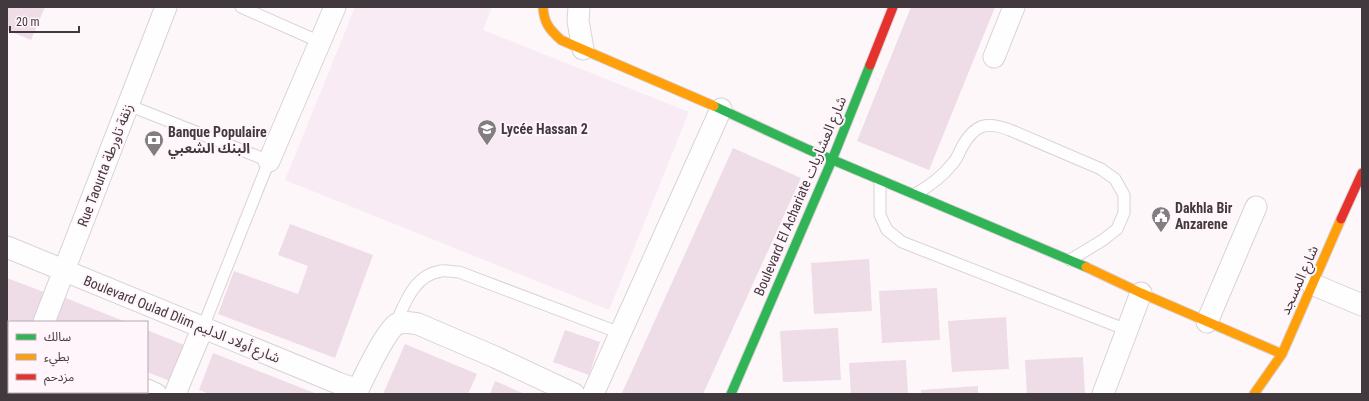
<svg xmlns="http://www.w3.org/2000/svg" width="1369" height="401" viewBox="0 0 1369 401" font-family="'Roboto Condensed','Noto Sans Arabic',sans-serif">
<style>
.built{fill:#f8ebf3}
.building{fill:#eedce7}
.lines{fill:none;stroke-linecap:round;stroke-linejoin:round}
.lane-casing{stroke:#d9d2d6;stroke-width:13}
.street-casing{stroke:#d9d2d6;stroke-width:23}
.fast-casing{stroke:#d9d2d6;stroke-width:11}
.slow-casing{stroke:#d9d2d6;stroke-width:11}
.jam-casing{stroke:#d9d2d6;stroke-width:11}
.lane{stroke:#fffefe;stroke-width:11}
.street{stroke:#fffefe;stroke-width:21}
.fast{stroke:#30b455;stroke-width:9}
.slow{stroke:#ff9f0a;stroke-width:9}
.jam{stroke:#e5322d;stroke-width:9}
.labels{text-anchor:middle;stroke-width:4;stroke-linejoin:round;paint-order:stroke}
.poi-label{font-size:14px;font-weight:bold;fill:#42393e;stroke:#fff5fb;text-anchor:start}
.street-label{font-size:14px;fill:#42393e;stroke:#fff5fb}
</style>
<rect width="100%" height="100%" fill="#fdf7fa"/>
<!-- built -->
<path class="built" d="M355 7H492L483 30 689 112 609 310 285 180Z"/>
<!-- building -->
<path class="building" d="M7 7H45L31 40 7 30Z
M911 7H995L929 170 857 141Z
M733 148 801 178 703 394H625L622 393Z
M290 224 373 255 335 358 218 314 234 271 298 294 308 266 278 255Z
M869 259 872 311 814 314 811 263Z
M7 278 49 294 38 322H14L7 319Z
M937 288 940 340 882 343 879 291Z
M63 297 126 322H53Z
M1006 317 1009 369 952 372 948 321Z
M838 328 841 380 783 382 780 331Z
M147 330 184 345 170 381 147 372Z
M565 330 600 342 589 375 553 362Z
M405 344 477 374 468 394H383Z
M213 353 317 394H210L199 390Z
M1083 357 1085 394H1027L1025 360Z
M7 358 9 359V386L7 391Z
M906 360 908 394H851L849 363Z
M495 381 525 394H490Z
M978 386V394H921V390Z
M26 392H89L94 394H25Z"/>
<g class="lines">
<!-- lane casing -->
<g class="lane-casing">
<path id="lane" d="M241 7 320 42
M128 105 269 161 203 327
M880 181V215L887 230 902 242 1127 330
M915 194C930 186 942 177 953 163 957 159 959 153 962 147 975 124 986 121 1010 130L1101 169 1115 179 1124 195V213L1117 229 1103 240 1070 260
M395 325C405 303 414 275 441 271 446 270 453 272 459 272L620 333"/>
</g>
<!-- street casing -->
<g class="street-casing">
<path id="street" d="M579 7 578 21 583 49
M994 57 1014 7
M269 161 335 7
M7 247 338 383 358 390
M1312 284 1362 305
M44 322 166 7
M1207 322 1256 207
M7 337H9
M147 390 156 394
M16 394 17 392
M175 394 203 327
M356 394C362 381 386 329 397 324 404 321 411 323 418 324L495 357 574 394
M593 394 721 109
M1103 394 1141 293"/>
</g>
<!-- fast casing -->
<g class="fast-casing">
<path id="fast" d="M714 106 807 149 1086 267
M731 394 832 160 870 65"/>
</g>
<!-- slow casing -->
<g class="slow-casing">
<path id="slow" d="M543 7C544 23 549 29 561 40L714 106
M1086 267 1141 293 1282 354
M1254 394 1282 354 1341 219"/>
</g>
<!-- jam casing -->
<g class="jam-casing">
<path id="jam" d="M870 65 893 7
M1341 219 1362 173"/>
</g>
<!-- lane -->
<use href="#lane" class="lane"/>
<!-- street -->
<use href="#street" class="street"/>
<!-- fast -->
<use href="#fast" class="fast"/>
<!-- slow -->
<use href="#slow" class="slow"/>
<!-- jam -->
<use href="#jam" class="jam"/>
</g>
<!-- icons -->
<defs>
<g id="school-pin" transform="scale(1)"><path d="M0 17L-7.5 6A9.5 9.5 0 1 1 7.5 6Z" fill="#837c80" stroke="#fff5fb"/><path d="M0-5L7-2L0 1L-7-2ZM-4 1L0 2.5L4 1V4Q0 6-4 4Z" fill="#fff"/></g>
<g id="bank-pin" transform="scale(1)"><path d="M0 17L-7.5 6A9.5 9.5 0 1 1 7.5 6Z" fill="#837c80" stroke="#fff5fb"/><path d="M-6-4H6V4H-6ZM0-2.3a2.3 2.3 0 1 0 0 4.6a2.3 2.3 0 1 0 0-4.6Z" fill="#fff"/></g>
<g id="civic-pin" transform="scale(1)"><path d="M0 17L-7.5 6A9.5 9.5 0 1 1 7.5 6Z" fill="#837c80" stroke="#fff5fb"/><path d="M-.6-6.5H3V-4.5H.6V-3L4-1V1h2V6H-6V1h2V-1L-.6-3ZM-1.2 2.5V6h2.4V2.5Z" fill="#fff"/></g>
</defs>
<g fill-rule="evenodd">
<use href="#school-pin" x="487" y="129"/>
<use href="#bank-pin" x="154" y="140"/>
<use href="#civic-pin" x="1161" y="216"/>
</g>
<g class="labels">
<!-- poi labels -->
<g class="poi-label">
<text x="501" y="134">Lycée Hassan 2</text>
<text x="168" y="137">Banque Populaire<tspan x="168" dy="16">البنك الشعبي</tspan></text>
<text x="1175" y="213">Dakhla Bir<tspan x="1175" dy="16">Anzarene</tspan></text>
</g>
<!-- street labels -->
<g class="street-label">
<text transform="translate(105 165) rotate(-69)" y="5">Rue Taourta زنقة تاورطة</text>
<text transform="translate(800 196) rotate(-67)" y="5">Boulevard El Achariate شارع العشاريات</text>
<text transform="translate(1299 280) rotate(-66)" y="5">شارع المسجد</text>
<text transform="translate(182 319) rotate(22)" y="5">Boulevard Oulad Dlim شارع أولاد الدليم</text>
</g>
</g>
<!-- border -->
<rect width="1369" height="401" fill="none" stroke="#42393e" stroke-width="16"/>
<!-- legend -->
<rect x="8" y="321" width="140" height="72" fill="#fff5fb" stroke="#b3aaaf"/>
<rect x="16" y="334" width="20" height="6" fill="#30b455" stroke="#b3aaaf"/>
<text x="44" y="341" font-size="12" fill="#42393e">سالك</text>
<rect x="16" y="354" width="20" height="6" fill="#ff9f0a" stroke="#b3aaaf"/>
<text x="44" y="361" font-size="12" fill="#42393e">بطيء</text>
<rect x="16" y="374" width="20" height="6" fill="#e5322d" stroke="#b3aaaf"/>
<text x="44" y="381" font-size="12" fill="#42393e">مزدحم</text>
<!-- scale -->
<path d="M10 26v6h69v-6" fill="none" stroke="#42393e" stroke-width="2"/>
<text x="16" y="26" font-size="12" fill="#42393e" stroke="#fff5fb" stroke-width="3" paint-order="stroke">20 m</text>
</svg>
